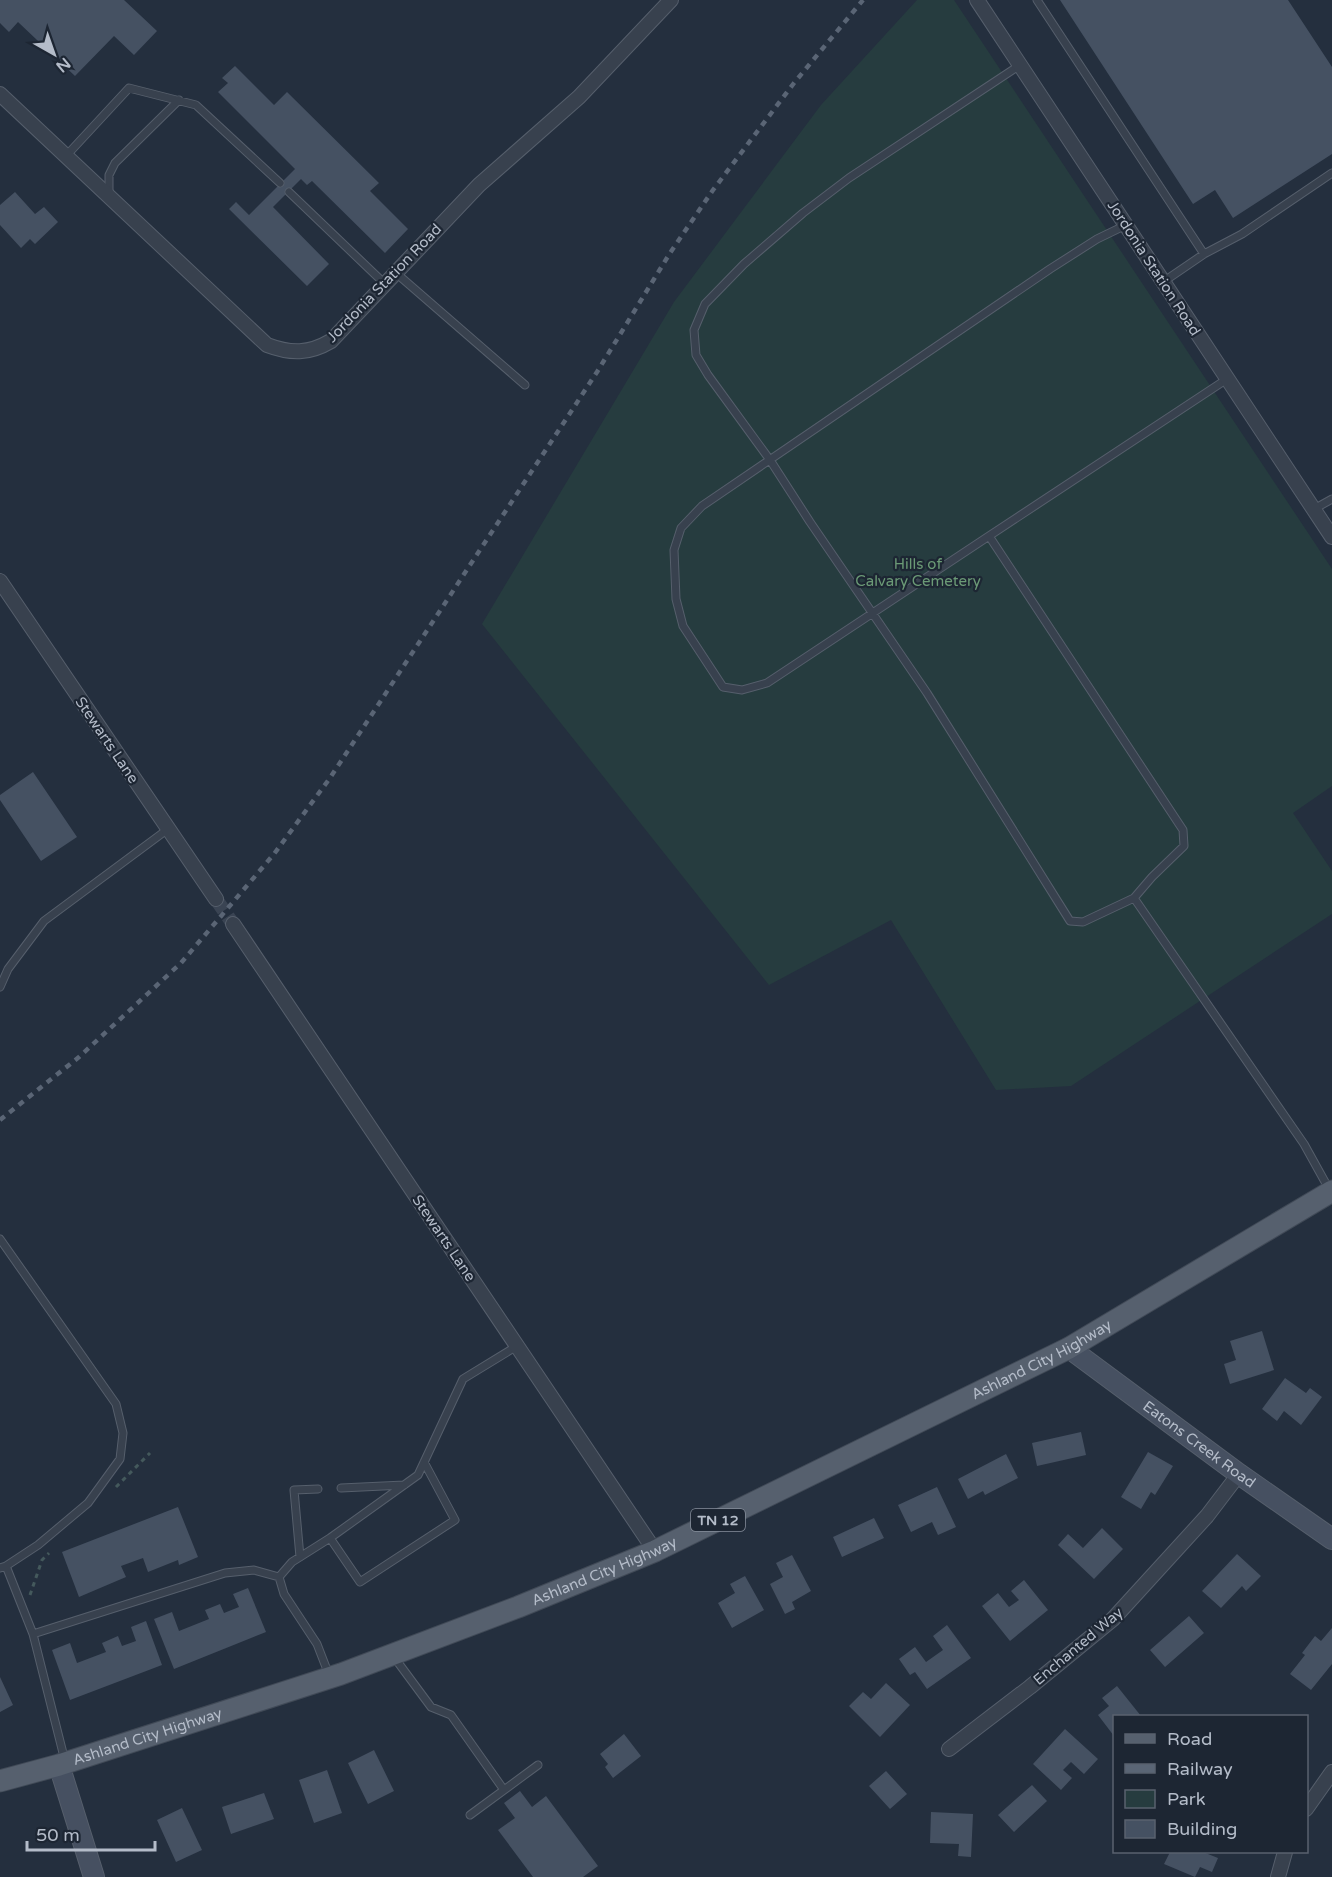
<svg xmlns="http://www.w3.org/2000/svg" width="1332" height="1877" viewBox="0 0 1332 1877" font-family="'Varela Round',sans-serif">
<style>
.green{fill:#263c3f}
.building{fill:#455162}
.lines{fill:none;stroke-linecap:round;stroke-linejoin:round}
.street-tunnel{stroke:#3a4453;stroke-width:14;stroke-dasharray:14 7;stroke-linecap:butt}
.lane-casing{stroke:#565f6c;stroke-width:9}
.street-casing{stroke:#565f6c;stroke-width:16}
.secondary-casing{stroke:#565f6c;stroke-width:22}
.primary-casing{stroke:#414a57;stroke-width:23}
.path{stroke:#44595c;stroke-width:3;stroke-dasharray:4.5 4.5;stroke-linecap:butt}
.lane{stroke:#38414e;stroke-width:7}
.street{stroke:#38414e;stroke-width:14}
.secondary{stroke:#465061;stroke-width:20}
.primary{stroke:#56606e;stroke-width:21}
.rail{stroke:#5a6575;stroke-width:4.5;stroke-dasharray:6 6;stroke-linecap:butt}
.labels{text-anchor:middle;stroke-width:4.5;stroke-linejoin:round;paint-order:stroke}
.shield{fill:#1d2633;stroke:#878f9c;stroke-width:1.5}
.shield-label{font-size:14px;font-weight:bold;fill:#b4bcc9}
.street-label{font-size:15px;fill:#b4bcc9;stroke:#1d2633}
.park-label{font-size:15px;fill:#6b9a76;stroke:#1d2633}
</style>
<rect width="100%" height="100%" fill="#242f3e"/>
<!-- green -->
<path class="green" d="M917 0H954L1332 569V786L1293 813 1332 871V914L1071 1086 996 1090 891 920 769 985 482 624 674 302 821 105Z"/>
<!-- building -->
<path class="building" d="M0 0H124L157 31 134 55 114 36 75 76 18 22 9 32 0 23Z
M1060 0H1288L1332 67V154L1233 218 1215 190 1193 204Z
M235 66 274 105 287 92 379 183 370 191 408 229 385 253 312 181 307 185 301 179 273 207 329 264 307 286 229 209 236 202 249 215 295 169 218 92 228 83 222 78Z
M15 192 35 214 44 207 58 222 35 244 30 239 21 248 0 225V205Z
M33 772 77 837 41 861 0 800V795Z
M1262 1331 1274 1370 1230 1384 1224 1364 1236 1360 1230 1341Z
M1285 1378 1306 1393 1310 1388 1322 1397 1301 1425 1284 1411 1277 1421 1262 1409Z
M1081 1432 1086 1455 1037 1466 1032 1443Z
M1148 1452 1173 1466 1155 1495 1151 1492 1141 1509 1121 1497Z
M1006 1454 1018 1478 985 1495 983 1491 968 1499 958 1479Z
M937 1487 956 1527 938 1535 932 1522 911 1532 898 1505Z
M178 1507 198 1557 179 1565 178 1560 148 1572 143 1558 121 1566 126 1577 79 1597 62 1552Z
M874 1518 884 1538 842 1557 833 1537Z
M1102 1528 1123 1549 1094 1579 1058 1545 1068 1534 1083 1548Z
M1237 1554 1261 1576 1246 1591 1242 1586 1221 1608 1202 1591Z
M792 1555 811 1591 792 1602 795 1609 785 1614 770 1584 783 1577 776 1563Z
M745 1576 764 1610 732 1628 718 1603 735 1593 730 1584Z
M1024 1580 1048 1610 1010 1641 982 1606 998 1593 1009 1607 1019 1600 1011 1591Z
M248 1588 266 1632 174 1669 154 1619 172 1612 179 1631 209 1619 205 1610 220 1604 224 1613 239 1607 233 1594Z
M1189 1616 1204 1633 1165 1667 1150 1650Z
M146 1621 162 1665 70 1700 52 1650 70 1643 77 1663 106 1652 102 1643 118 1636 122 1646 136 1641 131 1627Z
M947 1625 971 1658 927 1689 915 1672 910 1675 899 1659 915 1647 926 1662 943 1650 933 1636Z
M1332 1628V1664L1311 1690 1290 1674 1305 1655 1302 1653 1315 1636 1321 1641Z
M0 1677 13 1705 0 1712Z
M886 1683 910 1705 880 1737 849 1706 863 1692 871 1699Z
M1117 1686 1141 1716H1114V1736L1098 1715 1109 1706 1102 1698Z
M1065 1729 1098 1759 1084 1774 1071 1762 1063 1770 1072 1778 1061 1790 1033 1764Z
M624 1734 641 1756 613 1778 605 1767 608 1764 600 1754Z
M374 1750 394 1791 368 1804 348 1763Z
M327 1770 342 1813 314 1823 299 1780Z
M886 1771 907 1794 890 1809 869 1786Z
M1032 1785 1047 1801 1014 1832 998 1815Z
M520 1791 532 1807 546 1796 598 1866 583 1877H533L498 1830 515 1818 504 1803Z
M264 1793 274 1819 231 1834 222 1807Z
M182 1808 202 1850 176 1862 157 1820Z
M931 1812 973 1814 971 1857 958 1856 959 1844 930 1843Z
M1170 1852H1203L1218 1858 1212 1872 1200 1867 1195 1877 1164 1864Z"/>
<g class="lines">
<!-- street-tunnel -->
<path class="street-tunnel" d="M216 899 233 924"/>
<!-- lane casing -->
<g class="lane-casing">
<path id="lane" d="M1037 0 1204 254
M1020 65 849 178 803 213 744 264 705 304 694 330 696 355 708 375 770 460 810 522 927 693 1070 921 1083 922 1134 898
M66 156 129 88 196 105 280 183
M289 192 385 284
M109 195V175L115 163 179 100
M396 273 525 385
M1163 282 1204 254 1242 234 1332 173
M1227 379 989 536 1183 830 1184 846 1152 877 1134 898 1304 1144 1329 1189
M1314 509 1332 499
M989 536 767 683 742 690 723 687 683 626 676 599 674 550 681 528 702 506 1050 269 1097 239 1126 225
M0 987 8 969 44 921 168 829
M0 1239 116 1404 123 1433 120 1459 88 1503 38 1545 6 1566
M341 1488 404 1485
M330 1538 360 1582 455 1520 424 1462
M300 1557 294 1490 318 1489
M0 1568 6 1566 33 1634
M394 1657 431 1707 451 1715 504 1790
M329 1675 317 1644 284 1594 279 1577 292 1562 330 1538 418 1475 463 1379 517 1346
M65 1761 33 1634 225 1573 254 1570 279 1577
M470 1815 538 1765"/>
</g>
<!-- street casing -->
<g class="street-casing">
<path id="street" d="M977 0 1332 537
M0 94 267 345C291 354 309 354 331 341L479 185 579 97 671 0
M0 581 216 899
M233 924 655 1551
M949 1749 1030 1687 1113 1619 1207 1516 1239 1474
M1306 1809 1332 1772
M1278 1877 1285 1852"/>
</g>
<!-- secondary casing -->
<g class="secondary-casing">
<g id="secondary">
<path id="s1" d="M1069 1348 1239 1474 1332 1539"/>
<path d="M59 1765 94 1877"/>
</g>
</g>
<!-- primary casing -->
<g class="primary-casing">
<g id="primary">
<path id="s2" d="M0 1781 59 1765 341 1674 518 1607 655 1551 1069 1348 1332 1191"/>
</g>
</g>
<!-- path -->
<path class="path" d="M116 1487 150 1453
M30 1595 42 1560 49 1553"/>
<!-- lane -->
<use href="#lane" class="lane"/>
<!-- street -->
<use href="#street" class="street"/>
<!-- secondary -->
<use href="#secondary" class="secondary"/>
<!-- primary -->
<use href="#primary" class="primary"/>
<!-- rail -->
<path class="rail" d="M0 1120 79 1057 181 963 274 854 330 778 597 372 670 253 713 190 794 83 863 0"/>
</g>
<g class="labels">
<!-- shield labels -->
<rect class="shield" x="691" y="1509" width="54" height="22" rx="4.5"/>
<g class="shield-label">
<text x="718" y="1525">TN 12</text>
</g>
<!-- street labels -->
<g class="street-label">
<text transform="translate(1154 268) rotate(57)" y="5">Jordonia Station Road</text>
<text transform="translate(384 283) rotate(-46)" y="5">Jordonia Station Road</text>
<text transform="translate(107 740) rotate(56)" y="5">Stewarts Lane</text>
<text transform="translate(444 1238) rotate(56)" y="5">Stewarts Lane</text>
<text dy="5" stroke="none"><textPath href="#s2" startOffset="1126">Ashland City Highway</textPath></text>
<text dy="5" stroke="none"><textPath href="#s1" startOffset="162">Eatons Creek Road</textPath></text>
<text dy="5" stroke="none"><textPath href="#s2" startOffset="640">Ashland City Highway</textPath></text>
<text transform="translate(1078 1646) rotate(-40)" y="5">Enchanted Way</text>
<text dy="5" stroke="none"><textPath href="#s2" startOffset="154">Ashland City Highway</textPath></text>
</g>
<!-- park labels -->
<g class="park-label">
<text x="918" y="569">Hills of<tspan x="918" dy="17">Calvary Cemetery</tspan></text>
</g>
</g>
<!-- legend -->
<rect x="1113" y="1715" width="195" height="138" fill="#1d2633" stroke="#59626f" stroke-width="1.5"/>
<rect x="1125" y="1734" width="30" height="9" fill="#56606e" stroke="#59626f" stroke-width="1.5"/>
<text x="1167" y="1745" font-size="18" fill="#b4bcc9">Road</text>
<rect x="1125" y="1764" width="30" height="9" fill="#5a6575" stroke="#59626f" stroke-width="1.5"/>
<text x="1167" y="1775" font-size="18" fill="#b4bcc9">Railway</text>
<rect x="1125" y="1790" width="30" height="18" fill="#263c3f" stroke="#59626f" stroke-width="1.5"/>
<text x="1167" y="1805" font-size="18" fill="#b4bcc9">Park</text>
<rect x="1125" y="1820" width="30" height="18" fill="#455162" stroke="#59626f" stroke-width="1.5"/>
<text x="1167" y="1835" font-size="18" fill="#b4bcc9">Building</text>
<!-- north arrow -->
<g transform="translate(54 54) rotate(140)" stroke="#1d2633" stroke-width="4.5" paint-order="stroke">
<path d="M0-4.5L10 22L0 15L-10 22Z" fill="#b4bcc9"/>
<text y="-9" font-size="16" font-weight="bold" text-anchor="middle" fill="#b4bcc9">N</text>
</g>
<!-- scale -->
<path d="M27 1841v9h128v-9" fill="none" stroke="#b4bcc9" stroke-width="3"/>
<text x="36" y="1841" font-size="18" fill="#b4bcc9" stroke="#1d2633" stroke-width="4.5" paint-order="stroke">50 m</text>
</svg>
